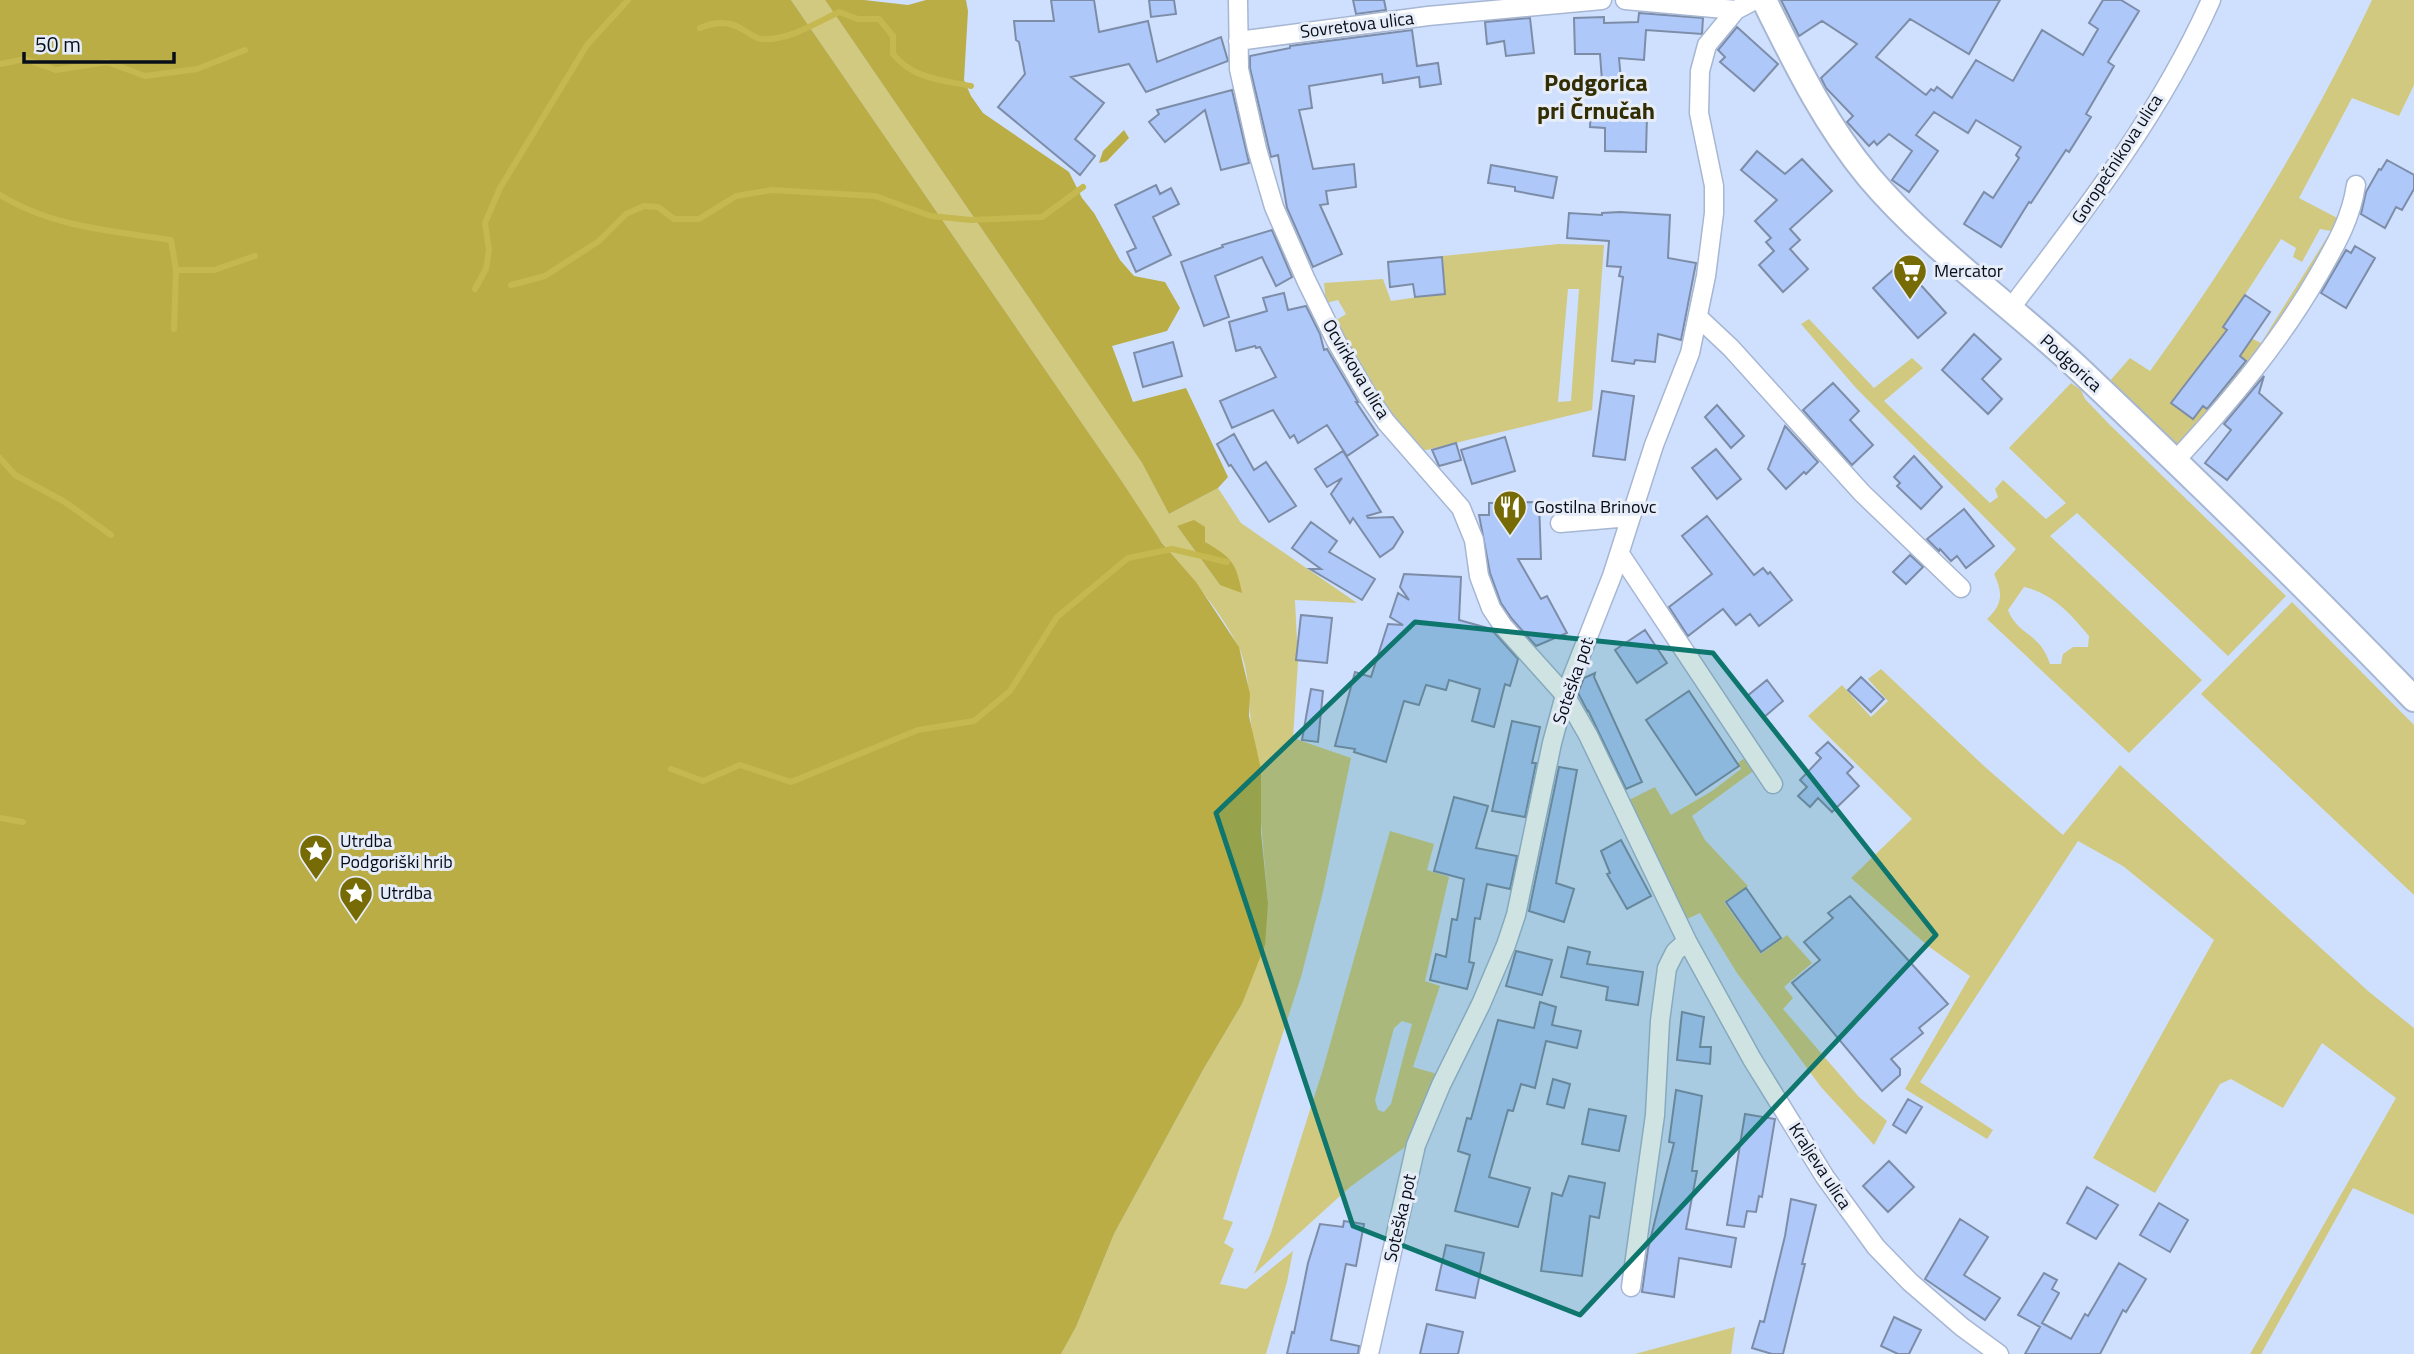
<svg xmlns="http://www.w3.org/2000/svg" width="2414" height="1354" viewBox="0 0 2414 1354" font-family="'Titillium Web',sans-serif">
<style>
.green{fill:#d1c97f;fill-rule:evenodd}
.forest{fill:#baad45}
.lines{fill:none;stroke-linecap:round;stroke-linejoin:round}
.stream{stroke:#c5b851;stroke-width:6}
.building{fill:#adc8f9;stroke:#7d8da8;stroke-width:2}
.minor-casing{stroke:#a6b6d3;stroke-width:21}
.secondary-casing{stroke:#a6b6d3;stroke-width:28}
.minor{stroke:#fff;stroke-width:18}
.secondary{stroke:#fff;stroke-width:24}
.marked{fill:#0f766e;fill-opacity:0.2;stroke:#0f766e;stroke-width:5;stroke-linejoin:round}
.labels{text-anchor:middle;stroke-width:6;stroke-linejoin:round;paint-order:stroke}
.street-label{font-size:18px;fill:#080e18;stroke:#e6edf9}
.poi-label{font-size:18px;fill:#080e18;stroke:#e6edf9;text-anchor:start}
.district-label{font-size:24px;font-weight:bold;fill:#322d02;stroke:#e6edf9}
</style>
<rect width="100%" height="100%" fill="#cfe0fe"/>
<!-- green -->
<path class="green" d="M791 0H825L1142 463 1169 514 1218 488 1241 523 1357 603 1295 600 1298 662 1293 738 1351 758 1323 892 1301 977 1223 1219 1233 1222 1224 1243 1234 1249 1220 1284 1246 1289 1293 1251 1287 1282 1266 1354H1061L1076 1327 1114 1234 1203 1070 1242 1004 1268 903 1254 741C1247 710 1252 674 1238 646 1219 608 1190 577 1164 545 1147 524 1134 500 1119 477ZM1177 526 1205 527V542L1220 585Z
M2372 0H2414V85L2399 116 2352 98 2299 198 2343 221 2305 293 2186 442 2175 446 2108 383 2130 358 2150 371C2235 254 2310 131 2372 0ZM2320 229 2331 231 2261 343 2247 336 2230 318 2281 239 2296 248 2293 257 2302 262Z
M1559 244 1604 245 1592 410 1422 451 1381 403 1335 321 1346 314 1338 300 1326 303 1324 283 1383 279 1391 301 1445 293 1443 256ZM1568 289H1579L1571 401 1558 402Z
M1809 319 1874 388 1912 358 1923 368 1884 401 1990 503 1998 497 1995 489 2003 480 2046 519 2066 503 2009 448 2071 383 2081 390 2085 399 2108 423 2286 596 2228 656 2077 513 2050 536 2202 680 2129 753 1987 619C2003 604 2003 593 1994 574L2016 549 1856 388 1801 324ZM2024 587C2052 593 2072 615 2089 636L2088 647H2073L2063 654 2061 664H2050C2040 632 2018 636 2008 610Z
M2292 602 2414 725V895L2201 694Z
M1881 669 1984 766 2063 835 2120 765 2368 991 2414 1028V1215L2353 1188 2261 1354H2250L2396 1098 2322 1043 2283 1108 2231 1079 2220 1084 2155 1193 2093 1158 2214 940 2123 866 2078 841 1920 1082 1993 1130 1987 1139 1905 1089 1970 976 1928 946 1851 878 1912 819 1808 716 1842 685 1871 717 1888 701 1868 679Z
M1747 756 1756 769 1692 816 1705 840 1748 886 1724 902 1761 954 1787 935 1812 963 1784 987 1793 998 1783 1009 1859 1097 1887 1121 1874 1145 1821 1087 1737 973 1700 913 1687 919 1627 801 1655 787 1671 815 1712 791 1741 769 1738 763Z
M1390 831 1434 844 1427 870 1449 877 1425 981 1440 986 1413 1067 1437 1074 1405 1147 1350 1187 1254 1274 1271 1233 1323 1069ZM1402 1021 1412 1024 1391 1104 1384 1112 1378 1110 1375 1100 1394 1028Z
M1735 1327 1731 1354H1635Z"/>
<!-- forest -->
<path class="forest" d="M0 0H791L1119 477 1162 543 1196 582 1239 647 1250 694 1249 716 1261 769V832L1268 903 1265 945 1242 1004 1203 1070 1114 1234 1076 1327 1061 1354H0Z
M825 0H864L908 5 926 0H966L968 11 964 80 971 96 983 113 1069 172 1082 198 1094 213 1120 260 1134 276 1165 282 1180 308 1167 331 1112 346 1133 402 1186 388 1228 477 1218 488 1169 514 1142 463Z
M1124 130 1129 138 1107 161 1099 163 1103 151Z
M1194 520 1205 527V542C1232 558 1236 562 1242 593L1220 585 1177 526Z"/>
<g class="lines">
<!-- stream -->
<path class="stream" d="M700 28C714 22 729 21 742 29 749 33 754 38 761 39 788 41 816 23 839 12L858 19H879L893 36V54C913 79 942 80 971 86
M0 64 25 59 56 70 107 62 145 76 197 69 245 50
M0 195C51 227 113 231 171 240L176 270 174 329
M176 270H214L255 256
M511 285 545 276 599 241 626 214 644 206 658 207 674 219H699L736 196 772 190 875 196 931 216 971 220 1042 217 1083 187
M475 289 486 269 489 250 485 223 500 188 587 45 628 0
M0 458 15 475 65 502 111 535
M671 769 703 781 740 765 791 782 918 730 974 721 1010 691 1057 617 1128 558 1172 549 1227 562
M0 818 23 822"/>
</g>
<!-- building -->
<path class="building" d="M1051 0H1094L1099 32 1148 21 1157 62 1221 37 1228 61 1146 92 1129 64 1071 77 1104 103 1075 139 1095 156 1080 175 998 107 1025 74 1019 42 1016 40 1014 21H1054Z
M1149 0H1174L1176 14 1151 17Z
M1353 0H1384L1386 10 1356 14Z
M1781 0H2000L1969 54 1910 19 1876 57 1926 95 1931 89 1934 91 1937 87 1952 98 1976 60 2013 81 2042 30 2083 55 2098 29 2089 23 2103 0H2121L2139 11 2108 62 2114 66 2086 114 2091 117 2069 152 2066 150 2031 203 2029 202 2001 247 1964 224 1984 192 1993 198 2019 158 2016 155 2021 147 1976 120 1968 133 1934 112 1916 135 1938 151 1909 192 1892 180 1912 151 1889 134 1877 145 1874 141 1869 146 1847 122 1853 116 1826 88 1821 78 1857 44 1822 21 1799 36Z
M1639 13 1703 18 1702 34 1646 30 1644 60 1619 58 1621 80 1602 81 1600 54H1575L1574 18 1604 17V23L1638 22Z
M1530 18 1534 53 1506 56 1504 41 1487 44 1485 22Z
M1737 27 1778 64 1754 91 1720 62 1725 57 1718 50Z
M1412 30 1417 66 1438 63 1441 84 1420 87 1419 77 1383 83 1382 74 1309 86 1312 108 1299 110 1313 169 1354 164 1356 187 1326 191 1328 204 1320 205 1342 254 1313 267 1287 208 1278 155 1271 157 1250 68V56L1290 48V46Z
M1232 90 1249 163 1221 170 1205 110 1165 142 1149 122 1159 114 1157 110Z
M1591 106 1623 108 1622 115 1647 116 1646 152 1605 151V128L1590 127Z
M1757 151 1785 174 1802 159 1832 191 1790 229 1800 240 1790 249 1808 269 1783 292 1759 265 1774 251 1766 242 1771 238 1755 221 1777 200 1741 170Z
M2387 160 2414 175V189L2402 210 2396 207 2385 228 2361 214 2366 192 2379 169 2381 170Z
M1491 165 1557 177 1553 198 1515 191V187L1488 183Z
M1156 185 1160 194 1171 188 1179 204 1153 217 1171 255 1136 272 1127 252 1136 248 1115 205Z
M1620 212 1670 215 1668 258 1696 263 1681 340 1658 334 1655 362 1635 360 1634 364 1612 361 1623 277 1619 276 1621 267 1607 266 1609 241 1567 238 1569 213 1602 215V213Z
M1272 230 1292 277 1276 286 1262 257 1215 276 1229 317 1204 326 1181 262 1223 247 1222 245Z
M2355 246 2375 258 2346 308 2321 293 2346 250 2351 253Z
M1442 257 1445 294 1415 297 1413 284 1390 287 1388 262Z
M1901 263 1946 313 1918 338 1873 288Z
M1284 293 1288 310 1306 306 1320 334 1324 350 1327 349 1358 402H1356L1378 435 1347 456 1327 425 1298 443 1294 435 1290 438 1273 410 1232 428 1220 401 1276 377 1260 347 1256 348 1255 346 1236 351 1229 322 1267 311 1263 298Z
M2245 295 2270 312 2240 356 2246 361 2207 409 2203 406 2193 419 2171 403 2227 330 2223 327Z
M1974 334 2001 359 1982 379 2002 399 1988 414 1942 370Z
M1173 342 1182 376 1143 387 1134 353Z
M2264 376 2259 393 2282 413 2227 480 2205 463 2231 430 2224 424Z
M1833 383 1859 411 1850 420 1873 445 1852 465 1803 410Z
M1602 391 1634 396 1625 460 1593 456Z
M1717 405 1744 436 1731 448 1705 417Z
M1785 426 1818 462 1806 474 1804 472 1786 489 1768 469Z
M1234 434 1254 470 1266 462 1296 506 1269 522 1231 465 1229 466 1217 444Z
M1505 437 1515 471 1472 484 1461 450Z
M1456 443 1461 460 1439 466 1432 450Z
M1716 449 1741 479 1717 499 1692 468Z
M1343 451 1381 512 1367 516 1368 518 1393 517 1403 532 1393 548 1380 557 1353 518 1350 523 1331 494 1342 478 1327 487 1315 469Z
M1914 456 1942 487 1921 509 1897 486 1900 483 1894 477Z
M1539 502 1541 559H1518L1541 599 1547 596 1567 633 1536 646 1512 619 1501 603 1490 573 1479 515H1489V503Z
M1964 509 1994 546 1966 568 1957 556 1951 561 1940 549 1939 551 1927 539Z
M1707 516 1754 575 1763 568 1768 574 1770 572 1792 600 1759 626 1750 614 1736 625 1723 609 1688 636 1669 607 1712 574 1682 536Z
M1311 522 1337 541 1329 552 1375 579 1362 600 1310 569H1321L1292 548Z
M1910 555 1923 567 1906 584 1893 572Z
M1404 574 1461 577 1459 620 1491 629 1518 659 1510 686 1505 684 1494 727 1472 721 1480 689 1449 680 1446 690 1426 685 1419 705 1404 701 1386 762 1354 752 1355 749 1335 746 1355 672 1371 677 1388 624 1403 625 1390 617 1398 593 1409 600 1400 587Z
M1301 615 1332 618 1327 663 1296 660Z
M1645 630 1667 663 1637 683 1615 650Z
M1595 673 1594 677 1642 782 1626 789 1588 710V712L1578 693 1584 678Z
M1861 677 1884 699 1871 712 1848 690Z
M1767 680 1783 701 1763 718 1746 697Z
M1311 689 1323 691 1318 742 1302 740Z
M1689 691 1739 766 1696 795 1646 720Z
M1512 721 1540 727 1532 763H1536L1525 817 1492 811Z
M1828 742 1853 767 1847 773 1859 786 1832 812 1818 798 1810 807 1798 796 1807 787 1800 780 1821 758 1816 753Z
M1559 767 1577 770 1556 883 1574 889 1564 922 1529 911Z
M1454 797 1488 806 1476 848 1517 856 1510 889 1487 884 1480 919 1475 918 1469 962 1474 963 1467 989 1430 980 1436 954 1446 957 1452 919 1457 920 1464 879 1434 871Z
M1621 840 1651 896 1627 909 1607 874 1610 873 1601 851Z
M1746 888 1781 938 1761 952 1726 902Z
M1850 896 1948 1004 1919 1028 1923 1033 1891 1059 1900 1069V1075L1882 1091 1792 983 1820 960 1804 942 1833 918 1828 913Z
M1568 947 1590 952 1587 964 1643 972 1638 1005 1606 1000 1608 987 1561 977Z
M1516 951 1552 960 1542 995 1506 986Z
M1540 1002 1556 1007 1552 1025 1581 1031 1577 1048 1546 1041 1535 1088 1521 1084 1513 1111 1508 1110 1489 1177 1530 1188 1518 1227 1455 1211 1470 1155 1458 1151 1467 1118 1471 1119 1498 1020 1534 1028Z
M1682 1012 1704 1017 1700 1047H1711L1710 1064 1677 1060Z
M1553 1079 1570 1084 1564 1108 1547 1104Z
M1676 1090 1702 1096 1692 1171H1697L1686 1229 1736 1238 1731 1267 1679 1258 1674 1297 1642 1292 1648 1249 1674 1143 1669 1142Z
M1908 1099 1922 1107 1906 1133 1893 1125Z
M1589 1109 1626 1116 1619 1151 1582 1144Z
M1745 1114 1775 1119 1762 1197 1759 1196 1756 1212 1747 1211 1744 1227 1727 1225Z
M1889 1161 1914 1187 1888 1212 1863 1186Z
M1569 1176 1605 1183 1599 1218 1590 1216 1582 1276 1541 1271 1552 1193 1562 1196Z
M2087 1187 2118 1205 2096 1239 2067 1223Z
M1791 1199 1816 1205 1802 1264H1805L1783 1354H1772L1752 1348 1760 1321 1764 1322 1785 1236Z
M2159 1203 2188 1220 2170 1252 2140 1235Z
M1960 1219 1988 1237 1964 1275 2000 1298 1985 1320 1925 1279Z
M1344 1221 1364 1224 1356 1266 1346 1264 1331 1340 1359 1346 1358 1354H1287L1292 1332 1294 1333 1308 1263 1320 1224 1343 1227Z
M1446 1245 1484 1253 1475 1298 1436 1290Z
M2119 1263 2146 1279 2126 1312 2123 1310 2100 1354H2025L2040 1327 2018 1315 2044 1273 2057 1280 2052 1289 2059 1293 2042 1323 2071 1339 2085 1314 2088 1316Z
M1894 1317 1921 1330 1909 1354H1898L1881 1346Z
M1427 1324 1463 1332 1458 1354H1420Z"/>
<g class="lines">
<!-- minor casing -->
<g class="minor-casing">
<path id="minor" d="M1238 0 1239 69 1257 149 1274 207 1306 280 1336 341 1368 396 1386 422 1461 508 1474 540 1479 576 1491 608 1503 626 1565 695 1588 735 1687 941 1752 1059 1825 1177 1876 1247 1910 1282 1962 1327 1999 1354
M1625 0 1736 10 1755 0
M1238 41 1428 16 1602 0
M2010 309C2084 212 2161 113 2211 0
M1699 318 1731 348 1862 493 1961 588
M2175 461C2229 403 2280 342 2319 274 2336 244 2351 219 2356 185
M1560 523 1630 517
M1620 554 1773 784
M1631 1287 1655 1115 1660 1021 1667 968 1675 952 1687 941
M1369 1354 1416 1145 1441 1085 1481 1004 1506 945 1516 915 1552 743 1565 695 1612 576 1654 445 1690 353 1706 276 1714 213V186L1699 113 1700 71 1707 45 1736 10"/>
</g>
<!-- secondary casing -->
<g class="secondary-casing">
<path id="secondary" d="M1764 0C1795 62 1824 123 1869 177 1929 248 2011 305 2079 369 2193 477 2305 586 2414 699"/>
</g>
<!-- minor -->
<use href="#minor" class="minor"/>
<!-- secondary -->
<use href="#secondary" class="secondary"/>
</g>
<!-- marked area -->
<path class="marked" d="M1415 622 1713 653 1936 935 1580 1315 1353 1226 1216 813Z"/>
<!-- icons -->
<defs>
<g id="supermarket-pin" transform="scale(1.75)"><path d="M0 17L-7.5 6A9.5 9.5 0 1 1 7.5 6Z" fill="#766b05" stroke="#e6edf9"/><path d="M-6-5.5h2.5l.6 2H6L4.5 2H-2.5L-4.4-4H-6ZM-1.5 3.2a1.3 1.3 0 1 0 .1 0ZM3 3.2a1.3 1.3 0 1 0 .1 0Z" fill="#fff"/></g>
<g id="restaurant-pin" transform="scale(1.75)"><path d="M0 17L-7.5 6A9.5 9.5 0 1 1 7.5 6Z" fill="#766b05" stroke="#e6edf9"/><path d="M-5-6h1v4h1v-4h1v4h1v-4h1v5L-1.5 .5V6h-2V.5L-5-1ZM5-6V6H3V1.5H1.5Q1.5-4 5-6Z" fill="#fff"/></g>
<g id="sight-pin" transform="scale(1.75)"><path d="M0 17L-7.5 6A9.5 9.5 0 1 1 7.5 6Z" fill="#766b05" stroke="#e6edf9"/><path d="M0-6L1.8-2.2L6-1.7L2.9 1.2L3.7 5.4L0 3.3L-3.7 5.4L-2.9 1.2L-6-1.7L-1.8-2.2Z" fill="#fff"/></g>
</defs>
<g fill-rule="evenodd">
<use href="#supermarket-pin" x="1910" y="271"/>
<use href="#restaurant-pin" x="1510" y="507"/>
<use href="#sight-pin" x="316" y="851"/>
<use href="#sight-pin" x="356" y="893"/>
</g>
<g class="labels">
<!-- street labels -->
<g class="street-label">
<text transform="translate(1357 25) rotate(-7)" y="6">Sovretova ulica</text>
<text transform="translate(2117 159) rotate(-57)" y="6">Goropečnikova ulica</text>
<text transform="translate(2071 363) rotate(42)" y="6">Podgorica</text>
<text transform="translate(1356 369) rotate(59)" y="6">Ocvirkova ulica</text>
<text transform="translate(1573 681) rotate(-71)" y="6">Soteška pot</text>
<text transform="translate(1820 1166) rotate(57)" y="6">Kraljeva ulica</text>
<text transform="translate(1400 1218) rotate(-77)" y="6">Soteška pot</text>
</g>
<!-- poi labels -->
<g class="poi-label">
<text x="1934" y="277">Mercator</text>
<text x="1534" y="513">Gostilna Brinovc</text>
<text x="340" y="847">Utrdba<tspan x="340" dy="21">Podgoriški hrib</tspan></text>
<text x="380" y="899">Utrdba</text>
</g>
<!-- district labels -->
<g class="district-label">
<text x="1596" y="91">Podgorica<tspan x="1596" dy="28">pri Črnučah</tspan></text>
</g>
</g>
<!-- scale -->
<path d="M24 52v10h150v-10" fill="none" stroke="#080e18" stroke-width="3.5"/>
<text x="35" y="52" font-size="21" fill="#080e18" stroke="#e6edf9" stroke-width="5" paint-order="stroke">50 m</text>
</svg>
